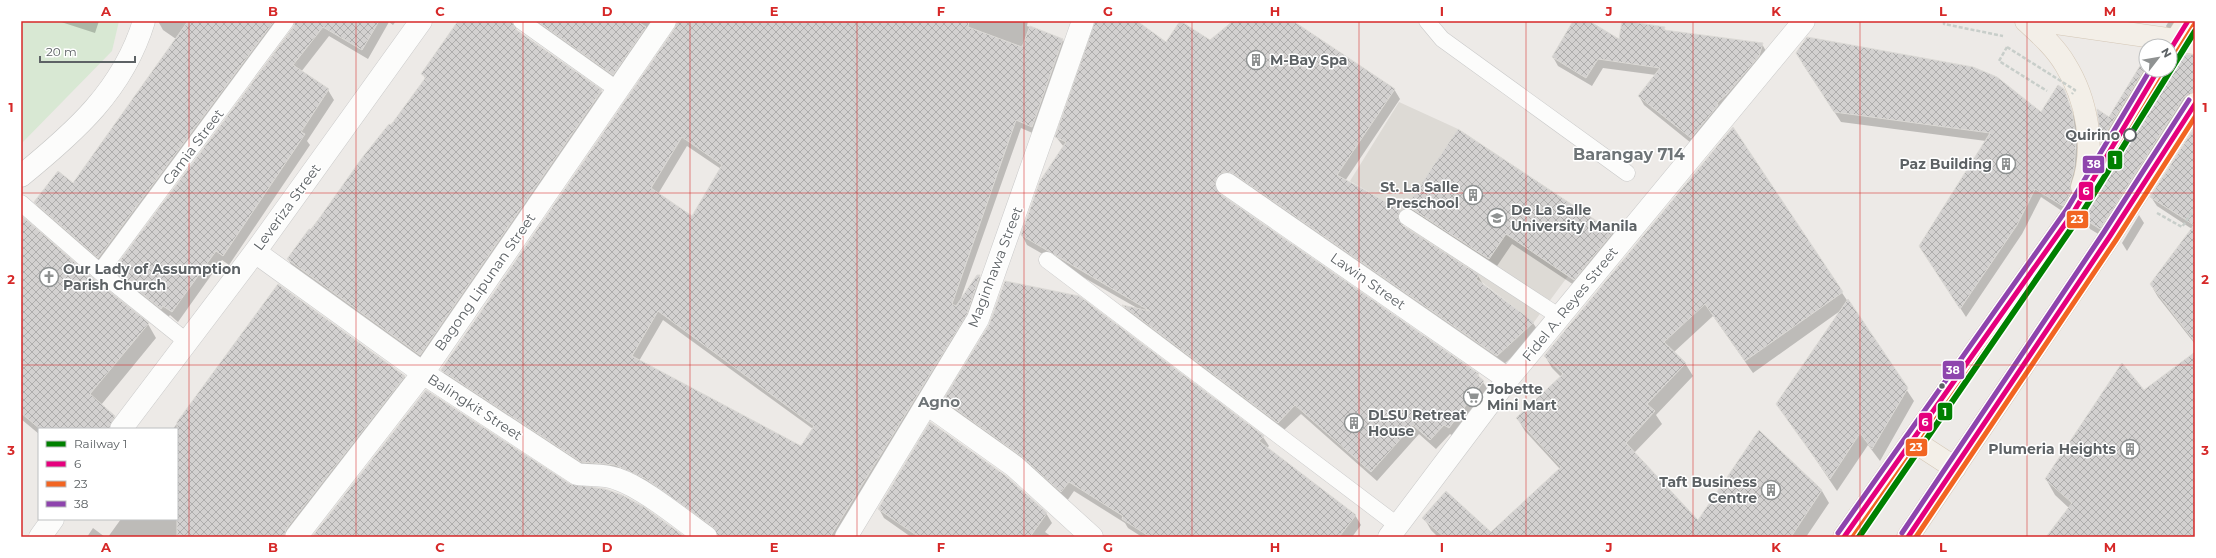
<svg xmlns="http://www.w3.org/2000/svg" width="2216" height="558" viewBox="0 0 2216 558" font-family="Montserrat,sans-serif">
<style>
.education{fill:#dddad5}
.park{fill:#d8e8d3}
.shadow{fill:#0003;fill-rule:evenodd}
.building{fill:url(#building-cross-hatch);stroke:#dcdad6;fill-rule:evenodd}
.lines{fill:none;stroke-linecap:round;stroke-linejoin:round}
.lane-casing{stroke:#c9c9c9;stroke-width:17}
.street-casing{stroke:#c9c9c9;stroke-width:23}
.secondary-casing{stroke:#c7c7c6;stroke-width:23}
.primary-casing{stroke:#d4c7b6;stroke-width:23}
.path{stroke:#c8ceca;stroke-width:2.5;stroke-dasharray:4 2;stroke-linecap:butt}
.lane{stroke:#fcfcfb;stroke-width:16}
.street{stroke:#fcfcfb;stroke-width:22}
.secondary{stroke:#fcfcfb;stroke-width:22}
.primary{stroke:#f3efe8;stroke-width:22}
.path-bridge{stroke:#c8ceca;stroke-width:2.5;stroke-dasharray:4 2;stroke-linecap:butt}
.bus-1-casing{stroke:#fff;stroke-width:8}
.bus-2-casing{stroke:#fff;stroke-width:8}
.bus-3-casing{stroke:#fff;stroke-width:8}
.bus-1{stroke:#e5007d;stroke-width:5}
.bus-2{stroke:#f26522;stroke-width:5}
.bus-3{stroke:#8e44ad;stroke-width:5}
.rail-1-casing{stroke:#fff;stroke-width:9}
.rail-1{stroke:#008000;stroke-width:6}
.grid{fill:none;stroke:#d62828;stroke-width:1;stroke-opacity:0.55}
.stop-dot{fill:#fff;stroke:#5d6265;stroke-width:2}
.bus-dot{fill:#5d6265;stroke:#fff;stroke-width:1.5}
.labels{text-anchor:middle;stroke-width:3;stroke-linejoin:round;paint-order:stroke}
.poi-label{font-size:14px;font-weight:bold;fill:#5d6265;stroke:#fff;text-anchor:start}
.stop-label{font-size:14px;font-weight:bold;fill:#5d6265;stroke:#fff;text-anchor:end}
.street-label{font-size:14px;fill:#5d6265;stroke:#fff}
.neighbourhood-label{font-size:15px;font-weight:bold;fill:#6e7477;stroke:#fff}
.quarter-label{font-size:16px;font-weight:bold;fill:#6e7477;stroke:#fff}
.line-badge{stroke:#fff;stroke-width:1.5}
.badge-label{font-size:11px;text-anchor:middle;font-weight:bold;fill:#fff}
.neatline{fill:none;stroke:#d62828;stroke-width:1.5}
.grid-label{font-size:13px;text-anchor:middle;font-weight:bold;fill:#d62828}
</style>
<defs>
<pattern id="building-cross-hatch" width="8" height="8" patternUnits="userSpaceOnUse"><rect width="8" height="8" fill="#d3d1d0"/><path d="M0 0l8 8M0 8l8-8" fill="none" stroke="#aeadac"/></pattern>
</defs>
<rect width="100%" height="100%" fill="#edeae7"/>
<!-- education -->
<path class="education" d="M1399 102 1458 129 1605 226 1534 322 1483 283 1411 234 1399 209 1350 181Z"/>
<!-- park -->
<path class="park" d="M21 21H119L112 51 21 144Z"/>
<!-- shadow -->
<path class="shadow" d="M58 21H99L95 33Z
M158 21H396L393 25 389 22 368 59 329 36 301 72 328 90 334 100 307 141 310 145 229 265 222 260 178 322 170 315 167 318 120 280 114 270 296 23 293 21 105 267 41 212 35 202 73 184 176 39 163 30Z
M459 21H525L518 24 516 30 601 91 606 100 425 364 293 268 288 259 426 79 422 74Z
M529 21H663L618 83Z
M678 21H1028L1027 26 1063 40 1068 49 1037 135 1021 128 961 298 979 276 985 285 971 323 841 537H718V535L663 495 587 471 447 379 442 370 676 29ZM687 146 721 169 693 217 658 194ZM663 320 813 429 802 447 639 361Z
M1096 21H1136L1166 43 1181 21 1211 42 1234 21H1291L1394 89 1400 99 1345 181 1400 211 1405 221 1402 227 1478 276 1484 286 1533 323 1539 332 1503 365 1222 186 1220 196 1478 375 1489 391 1455 437 1450 434 1436 449 1419 434 1377 481 1301 414 1283 431 1128 314 1124 306 1137 308 1027 245 1022 235 1064 147 1056 137Z
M1574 21H1587L1620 41 1664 28 1666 31 1762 44 1767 53 1696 147 1644 105 1639 96 1656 75 1603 68 1592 86 1558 66 1553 57Z
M2169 21H2186L2171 35 2166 26Z
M2195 55V102L2105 238 2090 229 2085 219 2170 77 2176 62Z
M2146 58V70L2107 149 2102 141 2098 111 2109 118Z
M1802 63 2041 114 2063 89 2076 121 2081 151 2079 179 2068 215 2041 197 2022 234 1966 317 1926 255 1986 141 1841 122Z
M1733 129 1914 401 1880 461 1868 445 1837 491 1778 404 1840 311 1753 373 1713 316 1674 352 1685 363 1693 376 1656 415 1662 424 1634 453 1698 522 1822 491 1829 503 1806 537H1438L1431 530 1424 518 1491 533 1560 469 1525 431 1517 418 1561 377 1552 368 1545 356Z
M1458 131 1613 233 1618 243 1580 289 1512 244 1495 269 1412 218 1406 208Z
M2195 139V344L2158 297 2151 285 2192 229 2157 206 2151 197Z
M2139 215 2144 223 2127 251 2122 243Z
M22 218 93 280 148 324 156 338 101 405 114 417 122 429H39V434L21 419Z
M278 285 404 376 410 385 292 537H108L121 519H177V429H173Z
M1078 297 1263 437 1269 446 1267 448 1355 515 1361 525 1352 537H1142L1128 528 1125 523 1074 491 1067 501 950 410 945 400Z
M2144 391 2195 420V537H2047L2069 508 2055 495 2046 479Z
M879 509 1046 513 1052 523 1045 532 1052 537H911L884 518Z
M93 528 105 537H87Z"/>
<!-- building -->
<path class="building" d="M188 21H274L98 258 34 202 58 171 73 183Z
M295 21H379L362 50 323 27 293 65 329 89 301 132 305 134 223 256 216 251 172 312 163 306 161 309 113 270 294 27Z
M458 21H512L515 29 602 90 420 355 287 259 309 229 311 230 362 158 389 124 391 125 426 77 421 74Z
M537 21H637L646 27 613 75Z
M677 21H969L968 27 1022 47 1030 26 1063 39 1032 127 1016 120 952 304 956 306 977 275H980L967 314 830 537H718L713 527 646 479 615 465 581 462 441 370 675 28ZM682 137 722 165 692 216 651 188ZM658 311 814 426 801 446 632 356Z
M1095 21H1137L1166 42 1180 21 1210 40 1233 21H1293L1395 89 1337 175 1401 210 1398 217 1402 225 1479 275 1476 279 1534 322 1497 356 1234 174 1228 172 1221 173 1217 177 1215 183 1220 194 1479 374 1477 375 1484 381 1449 428 1444 425 1430 440 1413 425 1371 472 1295 405 1278 423 1122 305 1150 311 1021 235 1040 181 1066 142 1055 137Z
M1573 21H1589L1619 39 1622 21H1625L1665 27 1664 30 1763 43 1759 56 1727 94 1717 103 1718 105 1691 138 1638 96 1660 68 1598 59 1586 78 1552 57Z
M1807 37 1973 67 1997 77 2041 112 2058 85 2064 89 2072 111 2076 141 2074 169 2070 184 2071 192 2063 206 2035 189 2017 225 1960 309 1919 246 1990 133 1834 112 1796 53Z
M2182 54 2195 55V92L2184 97 2100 229 2084 219 2169 76 2170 62 2176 61Z
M2146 56V66L2101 141 2097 109 2109 117Z
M1733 127 1843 292 1745 361 1705 304 1664 342 1686 363 1647 404 1655 411 1626 443 1698 520 1759 430 1822 490 1791 537H1444L1422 518 1446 491 1491 532 1561 467 1516 418 1563 374 1544 356Z
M2195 127V342L2150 284 2194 225 2150 197Z
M1458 129 1613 232 1574 280 1506 234 1489 259 1412 209 1405 208Z
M22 216 94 279 149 323 90 394 115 416 109 429H40L21 413Z
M1005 281 1079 296 1264 436 1259 441 1356 515 1339 537H1150L1122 519 1123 516 1069 482 1061 492 1021 456 943 400 989 325Z
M278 284 405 376 286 529 284 537H177V422Z
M1848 299 1908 388 1872 449 1860 433 1830 479 1776 404Z
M2195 352V537H2046L2072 503 2045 479 2122 363 2144 390Z
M426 390 570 484 605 489 622 495 644 507 685 537H312Z
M930 422 1006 476 1047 513 1030 537H919L878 509Z"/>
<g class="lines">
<!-- lane casing -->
<g class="lane-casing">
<path id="lane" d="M521 21 608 83
M1427 21 1442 39 1627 173
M21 203 100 272 186 341
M1407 217 1560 317
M1047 260 1397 525
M100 272 286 21"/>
</g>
<!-- street casing -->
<g class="street-casing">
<path id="street" d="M1227 184 1508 379
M255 252 423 373 577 474C590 476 605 474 617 479 644 488 682 520 706 537
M927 404 1014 466 1092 537
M121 429 255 252 421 21
M40 537 53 519
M296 537 423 373 665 21
M846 537 978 319 1083 21
M1389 537 1508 379 1804 21"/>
</g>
<!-- secondary casing -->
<g class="secondary-casing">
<path id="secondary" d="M21 176C75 132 123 90 144 21"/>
</g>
<!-- primary casing -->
<g class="primary-casing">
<path id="primary" d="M2026 21C2040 34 2055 47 2065 64 2087 99 2096 148 2082 187
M2042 21 2195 43
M2170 50 2188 21
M1912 440 1955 468
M1844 537 2073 213 2158 70
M1908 537 2110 236 2195 104"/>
</g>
<!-- path -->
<path class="path" d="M1944 21V24L2003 36
M2007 47 1999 61 2047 91
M2157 213 2182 227 2195 208"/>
<!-- lane -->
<use href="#lane" class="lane"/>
<!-- street -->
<use href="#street" class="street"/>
<!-- secondary -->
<use href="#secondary" class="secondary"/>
<!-- primary -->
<use href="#primary" class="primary"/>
<!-- path-bridge -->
<path class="path-bridge" d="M2007 47 2075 90 2072 94"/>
<!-- bus-1 casing -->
<g class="bus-1-casing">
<path id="bus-1" d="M2170 50 2188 21
M1844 537 2073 213 2158 70
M1908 537 2110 236 2195 104"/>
</g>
<!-- bus-2 casing -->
<g class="bus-2-casing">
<path id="bus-2" d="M2176 54 2194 25
M1853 537 2079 217 2164 74
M1916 537 2116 240 2195 117"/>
</g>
<!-- bus-3 casing -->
<g class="bus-3-casing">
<path id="bus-3" d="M1838 533 2067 209 2150 70
M1902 533 2104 232 2189 100"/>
</g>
<!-- bus-1 -->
<use href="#bus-1" class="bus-1"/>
<!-- bus-2 -->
<use href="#bus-2" class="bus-2"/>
<!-- bus-3 -->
<use href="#bus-3" class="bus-3"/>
<!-- rail-1 casing -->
<g class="rail-1-casing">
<path id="rail-1" d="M1859 537 2082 213 2195 31"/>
</g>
<!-- rail-1 -->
<use href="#rail-1" class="rail-1"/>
</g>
<!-- grid -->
<path class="grid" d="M189 21V537M356 21V537M523 21V537M690 21V537M857 21V537M1024 21V537M1192 21V537M1359 21V537M1526 21V537M1693 21V537M1860 21V537M2027 21V537M21 193H2195M21 365H2195"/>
<!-- icons -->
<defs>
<g id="building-ring" transform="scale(1)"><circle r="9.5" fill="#fff" stroke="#8f9292" stroke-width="1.5"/><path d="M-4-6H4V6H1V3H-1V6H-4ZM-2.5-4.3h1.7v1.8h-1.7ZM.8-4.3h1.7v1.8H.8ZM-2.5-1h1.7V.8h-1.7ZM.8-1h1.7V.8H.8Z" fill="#8f9292"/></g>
<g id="university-ring" transform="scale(1)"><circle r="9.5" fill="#fff" stroke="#8f9292" stroke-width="1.5"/><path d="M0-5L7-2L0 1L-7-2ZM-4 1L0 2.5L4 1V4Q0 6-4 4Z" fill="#8f9292"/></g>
<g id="church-ring" transform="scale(1)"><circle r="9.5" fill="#fff" stroke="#8f9292" stroke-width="1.5"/><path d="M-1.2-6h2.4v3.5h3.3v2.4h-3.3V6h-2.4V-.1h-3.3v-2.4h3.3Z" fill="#8f9292"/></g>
<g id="supermarket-ring" transform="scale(1)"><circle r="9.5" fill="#fff" stroke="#8f9292" stroke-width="1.5"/><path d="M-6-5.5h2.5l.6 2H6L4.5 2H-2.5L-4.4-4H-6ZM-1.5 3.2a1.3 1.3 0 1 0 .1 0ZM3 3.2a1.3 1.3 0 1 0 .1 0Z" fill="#8f9292"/></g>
</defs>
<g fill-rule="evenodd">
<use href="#building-ring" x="1256" y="60"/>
<use href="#building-ring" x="2006" y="164"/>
<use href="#building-ring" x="1473" y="195"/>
<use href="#university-ring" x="1497" y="218"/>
<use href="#church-ring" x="49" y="277"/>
<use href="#supermarket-ring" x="1473" y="397"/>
<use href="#building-ring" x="1354" y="423"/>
<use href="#building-ring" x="2130" y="449"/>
<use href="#building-ring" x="1771" y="490"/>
</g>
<!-- markers -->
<circle class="stop-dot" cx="2130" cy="135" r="6"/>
<circle class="bus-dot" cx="1942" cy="386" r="3.5"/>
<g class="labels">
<!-- poi labels -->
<g class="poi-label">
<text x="1270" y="65">M-Bay Spa</text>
<text x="1992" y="169" text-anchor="end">Paz Building</text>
<text x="1459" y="192" text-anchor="end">St. La Salle<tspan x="1459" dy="16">Preschool</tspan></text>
<text x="1511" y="215">De La Salle<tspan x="1511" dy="16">University Manila</tspan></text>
<text x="63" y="274">Our Lady of Assumption<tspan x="63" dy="16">Parish Church</tspan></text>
<text x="1487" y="394">Jobette<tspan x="1487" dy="16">Mini Mart</tspan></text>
<text x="1368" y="420">DLSU Retreat<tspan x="1368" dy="16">House</tspan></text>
<text x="2116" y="454" text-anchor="end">Plumeria Heights</text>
<text x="1757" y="487" text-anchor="end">Taft Business<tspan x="1757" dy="16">Centre</tspan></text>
</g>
<!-- stop labels -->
<g class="stop-label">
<text x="2120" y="140">Quirino</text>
</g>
<!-- street labels -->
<g class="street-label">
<text transform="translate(193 147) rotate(-53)" y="5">Camia Street</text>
<text transform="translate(287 207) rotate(-54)" y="5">Leveriza Street</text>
<text transform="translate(995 267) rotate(-69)" y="5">Maginhawa Street</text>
<text transform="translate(1368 281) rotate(35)" y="5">Lawin Street</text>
<text transform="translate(485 282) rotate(-55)" y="5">Bagong Lipunan Street</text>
<text transform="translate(1570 304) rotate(-51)" y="5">Fidel A. Reyes Street</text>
<text transform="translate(475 407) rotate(33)" y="5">Balingkit Street</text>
</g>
<!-- neighbourhood labels -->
<g class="neighbourhood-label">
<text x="939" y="407">Agno</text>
</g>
<!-- quarter labels -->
<g class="quarter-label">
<text x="1629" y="160">Barangay 714</text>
</g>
</g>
<g class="line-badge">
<rect x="2107" y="150" width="16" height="20" rx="4" fill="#008000"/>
<rect x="2082" y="155" width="23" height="19" rx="4" fill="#8e44ad"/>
<rect x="2078" y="181" width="16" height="20" rx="4" fill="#e5007d"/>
<rect x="2066" y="210" width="23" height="19" rx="4" fill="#f26522"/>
<rect x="1942" y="360" width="23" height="20" rx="4" fill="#8e44ad"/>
<rect x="1937" y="402" width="16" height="19" rx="4" fill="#008000"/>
<rect x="1918" y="412" width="15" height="20" rx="4" fill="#e5007d"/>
<rect x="1905" y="438" width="23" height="19" rx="4" fill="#f26522"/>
</g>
<g class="badge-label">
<text x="2115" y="164">1</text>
<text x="2094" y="168">38</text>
<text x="2086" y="195">6</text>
<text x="2077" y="223">23</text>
<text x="1953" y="374">38</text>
<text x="1945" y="416">1</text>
<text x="1925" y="426">6</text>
<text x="1916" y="451">23</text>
</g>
<!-- border -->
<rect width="2216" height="558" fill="none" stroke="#ffffff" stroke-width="44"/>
<!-- legend -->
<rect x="38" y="428" width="140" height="92" fill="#ffffff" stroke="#bec0c1"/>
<rect x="46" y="441" width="20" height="6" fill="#008000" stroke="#bec0c1"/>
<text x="74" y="448" font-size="12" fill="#5d6265">Railway 1</text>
<rect x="46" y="461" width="20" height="6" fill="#e5007d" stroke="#bec0c1"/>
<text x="74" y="468" font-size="12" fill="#5d6265">6</text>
<rect x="46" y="481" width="20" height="6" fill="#f26522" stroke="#bec0c1"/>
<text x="74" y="488" font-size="12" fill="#5d6265">23</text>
<rect x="46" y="501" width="20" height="6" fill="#8e44ad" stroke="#bec0c1"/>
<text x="74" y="508" font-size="12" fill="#5d6265">38</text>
<!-- north arrow -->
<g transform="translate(2158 58) rotate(59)"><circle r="19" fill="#ffffff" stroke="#bec0c1"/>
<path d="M0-3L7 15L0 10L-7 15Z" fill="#8f9292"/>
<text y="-6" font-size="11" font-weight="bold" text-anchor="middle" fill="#5d6265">N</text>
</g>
<!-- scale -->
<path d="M40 56v6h95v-6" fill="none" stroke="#5d6265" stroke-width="2"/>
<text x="46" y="56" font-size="12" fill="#5d6265" stroke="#ffffff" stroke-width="3" paint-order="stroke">20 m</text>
<rect x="22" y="22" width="2172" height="514" class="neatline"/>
<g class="grid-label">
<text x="106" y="16">A</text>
<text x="273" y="16">B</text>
<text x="440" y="16">C</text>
<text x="607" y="16">D</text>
<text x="774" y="16">E</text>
<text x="941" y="16">F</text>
<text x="1108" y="16">G</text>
<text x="1275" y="16">H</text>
<text x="1442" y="16">I</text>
<text x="1609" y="16">J</text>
<text x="1776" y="16">K</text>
<text x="1943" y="16">L</text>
<text x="2110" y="16">M</text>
<text x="11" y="112">1</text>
<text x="2205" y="112">1</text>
<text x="11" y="284">2</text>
<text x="2205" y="284">2</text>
<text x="11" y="455">3</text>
<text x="2205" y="455">3</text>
<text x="106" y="552">A</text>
<text x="273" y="552">B</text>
<text x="440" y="552">C</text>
<text x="607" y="552">D</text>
<text x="774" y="552">E</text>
<text x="941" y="552">F</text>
<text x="1108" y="552">G</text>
<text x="1275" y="552">H</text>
<text x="1442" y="552">I</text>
<text x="1609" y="552">J</text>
<text x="1776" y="552">K</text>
<text x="1943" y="552">L</text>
<text x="2110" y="552">M</text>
</g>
</svg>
